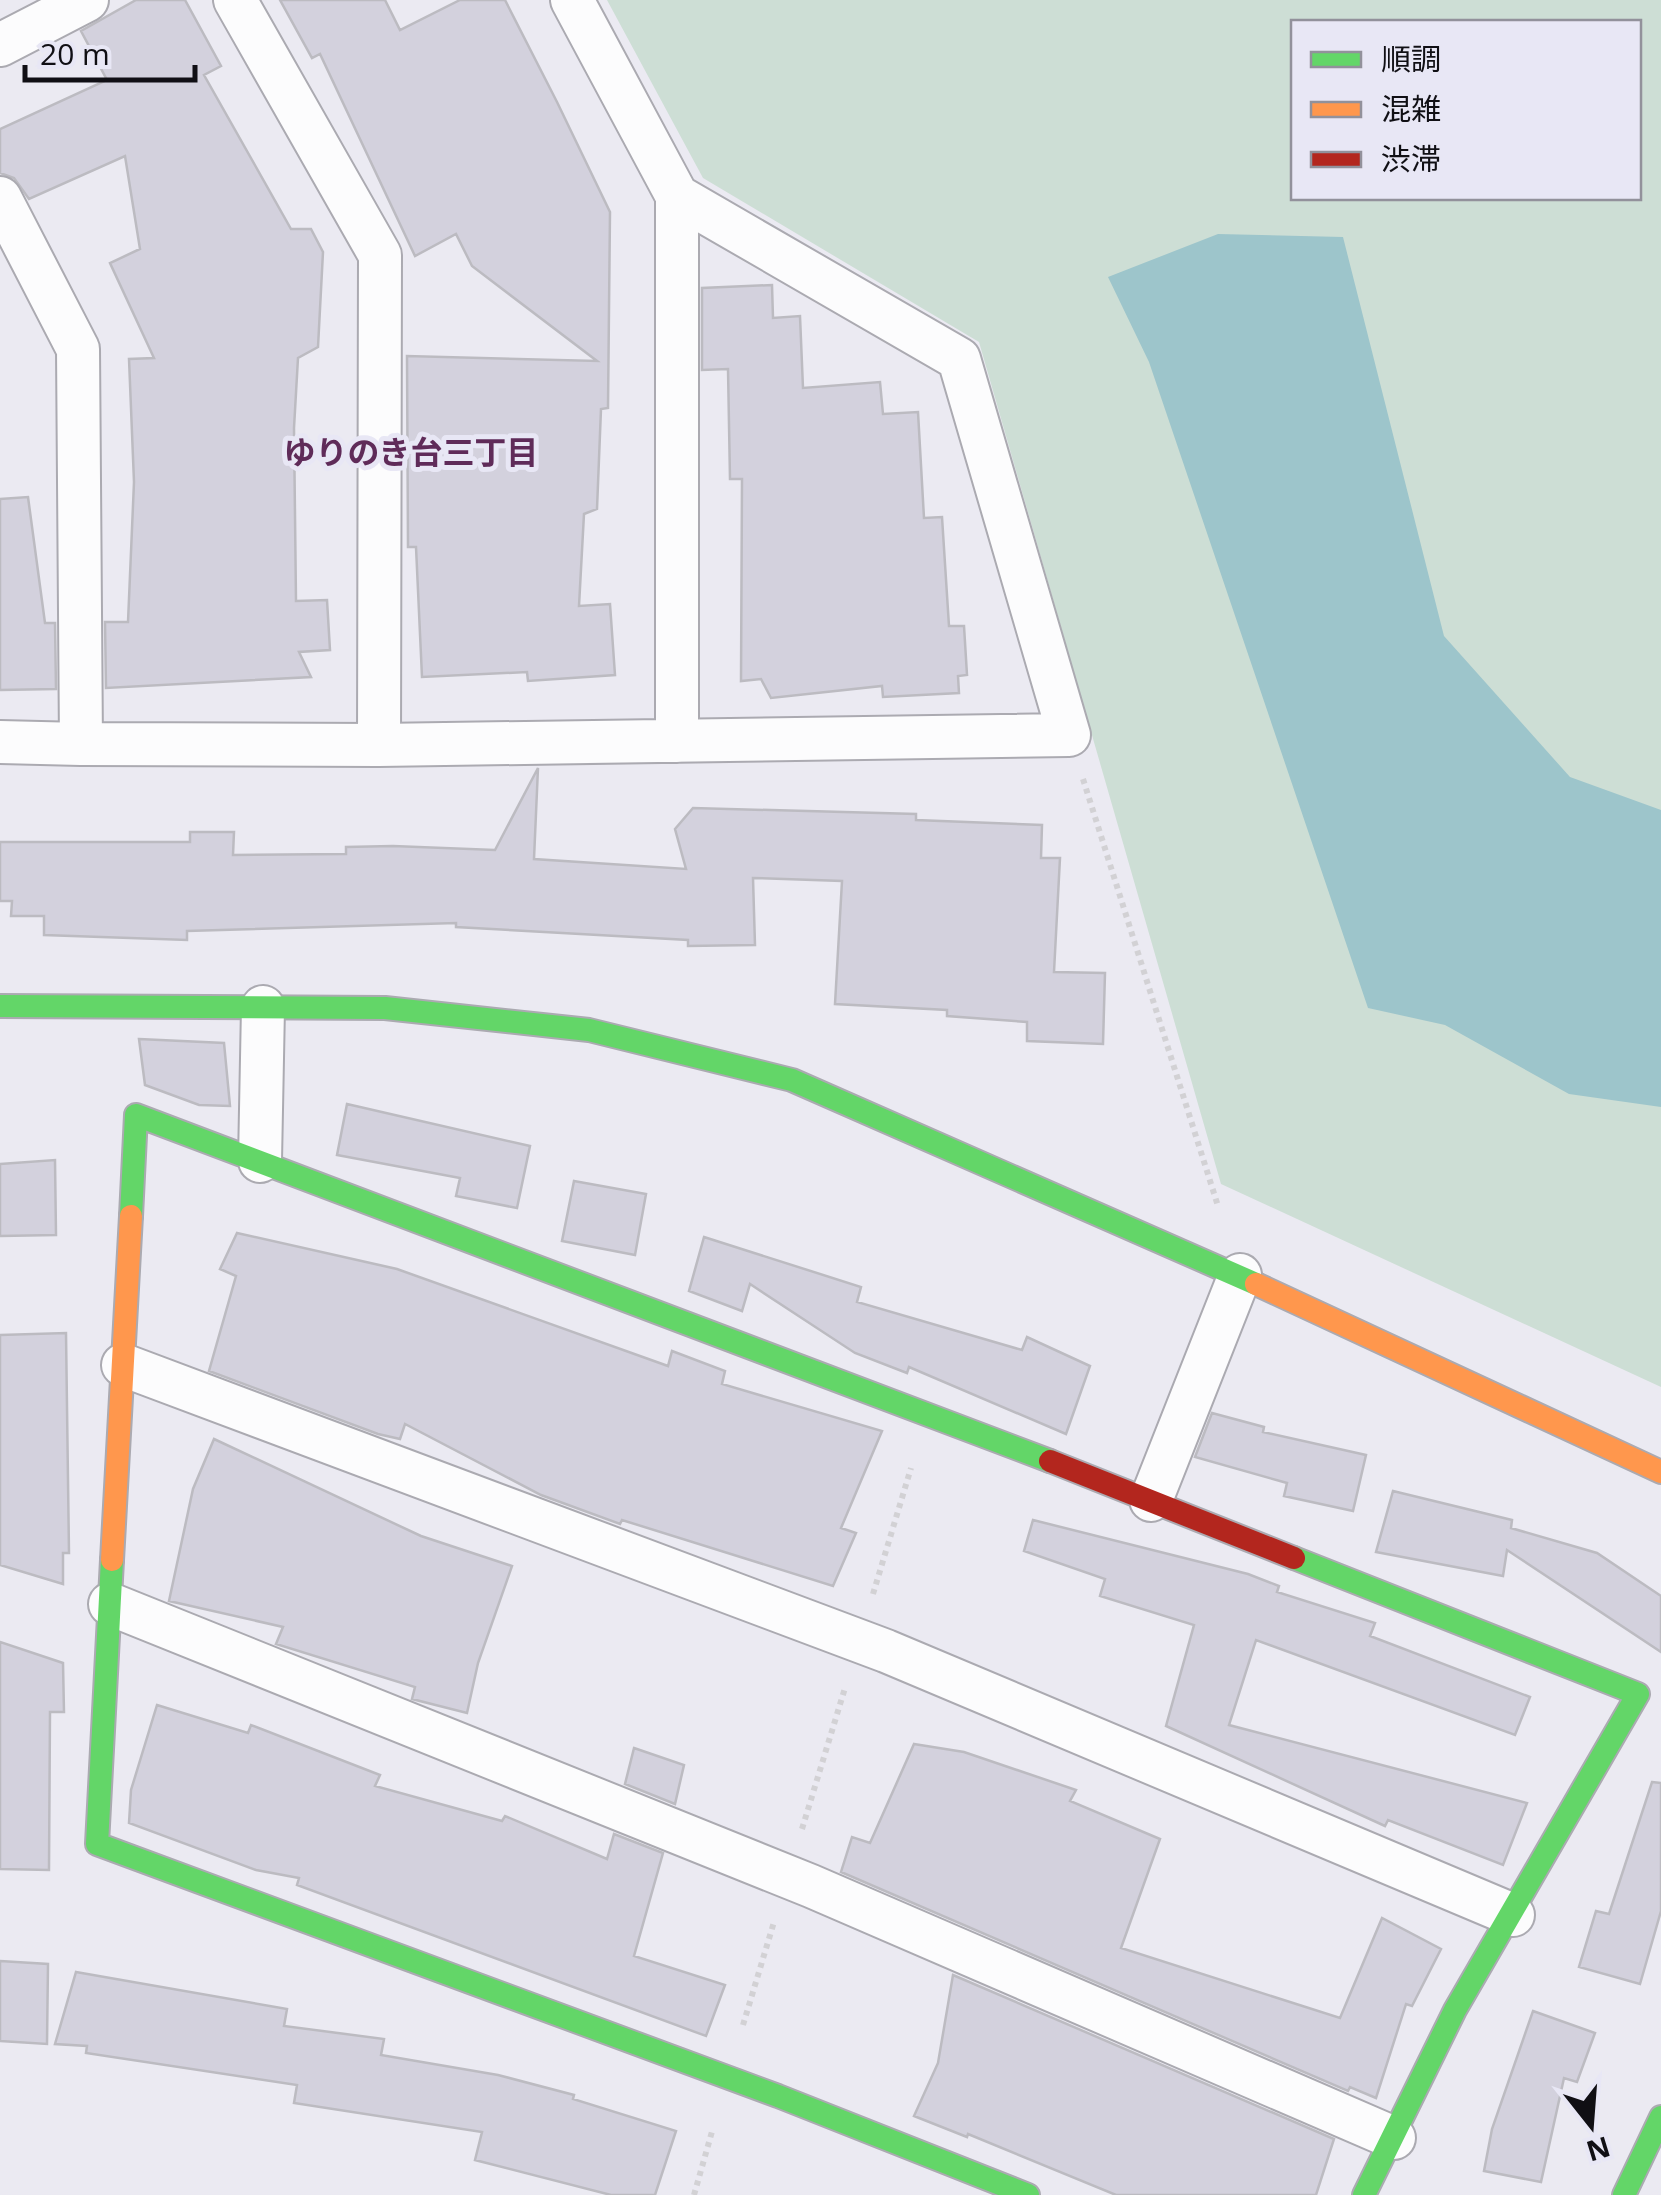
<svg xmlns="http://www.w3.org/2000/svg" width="1661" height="2195" viewBox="0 0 1661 2195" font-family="'Open Sans','Noto Sans JP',sans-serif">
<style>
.green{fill:#cdded5;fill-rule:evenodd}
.water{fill:#9dc5cb}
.building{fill:#d3d1dd;stroke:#bcbbc1;stroke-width:2.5}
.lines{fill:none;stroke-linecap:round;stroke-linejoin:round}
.street-casing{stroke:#abaab1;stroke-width:46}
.fast-casing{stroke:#abaab1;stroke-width:26}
.slow-casing{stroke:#abaab1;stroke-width:26}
.jam-casing{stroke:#abaab1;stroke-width:26}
.path{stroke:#d2d1d4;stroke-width:6;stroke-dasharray:5 5;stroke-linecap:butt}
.street{stroke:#fcfcfd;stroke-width:42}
.fast{stroke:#63d668;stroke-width:22}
.slow{stroke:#ff974d;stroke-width:22}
.jam{stroke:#b3261e;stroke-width:22}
.labels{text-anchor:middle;stroke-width:10;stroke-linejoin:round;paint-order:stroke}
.neighbourhood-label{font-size:32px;font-weight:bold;fill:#5f2b59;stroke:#e8e7f5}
</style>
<rect width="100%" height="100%" fill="#ebeaf2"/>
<!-- green -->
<path class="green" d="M607 0H1661V1387L1221 1184 979 342 703 178ZM1294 22H1638V198H1294Z"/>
<!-- water -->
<path class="water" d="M1218 234 1343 237 1444 636 1570 777 1661 810V1107L1569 1094 1445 1025 1368 1008 1149 362 1108 277Z"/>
<!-- building -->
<path class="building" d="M136 0H185L221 66 204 75 291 229H311L323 252 318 347 298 358 294 428 296 601 327 600 330 650 299 652 311 677 106 688 105 622H128L134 482 129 359 154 358 110 263 140 249 125 156 29 199 14 178 0 173V129L107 80 81 31Z
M280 0H385L400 30 460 0H505L557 102 610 212 608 408 601 409 597 509 584 514 579 606 610 604 615 675 528 681 527 672 422 677 416 547H408L407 356 597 361 472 266 456 234 415 256 320 54 312 58Z
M772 285 773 318 800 316 803 388 880 382 883 414 918 412 924 518 942 517 949 626H964L967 675 958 676 959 693 883 697 882 686 771 698 761 679 741 681 742 479H730L728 369 702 370V288Z
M28 497 45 623H55L56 689 0 690V499Z
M538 768 534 859 686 869 675 829 693 808 916 814V820L1042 825 1041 858H1060L1054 972 1105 973 1103 1044 1027 1041V1022L947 1016V1010L835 1004 842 881 753 878 755 945 688 946V940L456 927V923L187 931V940L44 935V916H11L12 901H0V842H190V832H234L233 855 346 854V847L393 846 495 850Z
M139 1039 224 1043 230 1106 199 1105 145 1085Z
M347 1104 530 1146 517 1208 456 1196 460 1178 337 1155Z
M55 1160 56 1235 0 1236V1164Z
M574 1181 646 1194 635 1255 562 1241Z
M237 1233 397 1269 668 1366 672 1351 725 1371 722 1384 882 1431 841 1528 856 1533 833 1586 622 1520 620 1524 541 1495 405 1424 400 1439 378 1434 209 1371 236 1276 220 1269Z
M704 1237 861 1287 857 1302 1022 1350 1027 1337 1090 1366 1066 1434 909 1367 907 1373 855 1353 750 1284 742 1311 689 1291Z
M66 1333 69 1553H63V1584L0 1565V1335Z
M1212 1413 1264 1427 1263 1432 1366 1455 1353 1511 1284 1496 1287 1483 1195 1457Z
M214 1439 421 1536 512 1566 478 1663 467 1713 412 1699 415 1687 276 1644 283 1627 169 1601 193 1489Z
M1393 1491 1512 1520 1511 1528 1597 1553 1661 1596V1652L1507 1550 1503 1576 1376 1552Z
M1033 1520 1248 1574 1279 1586 1277 1592 1375 1623 1370 1636 1530 1697 1515 1735 1256 1640 1229 1725 1527 1803 1503 1865 1388 1820 1385 1826 1166 1726 1194 1625 1100 1596 1105 1579 1024 1551Z
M0 1642 63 1663 64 1712H50L49 1870 0 1869Z
M157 1705 248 1733 251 1725 380 1775 375 1786 502 1821 505 1816 607 1859 614 1834 663 1853 634 1956 725 1985 706 2036 297 1885 299 1878 256 1870 129 1823 131 1790Z
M914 1744 964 1752 1076 1790 1070 1801 1160 1839 1121 1948 1340 2018 1382 1918 1441 1949 1412 2006 1406 2004 1376 2098 1350 2087 1348 2091 841 1872 852 1837 870 1843Z
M634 1748 684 1765 675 1804 625 1784Z
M1652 1782 1661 1783V1911L1640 1984 1579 1967 1596 1911 1609 1914Z
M0 1961 48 1964 47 2044 0 2041Z
M76 1972 287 2009 284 2026 384 2039 381 2055 498 2075 574 2095 573 2099 676 2131 655 2195H611L475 2160 482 2132 294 2103 297 2085 86 2053 87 2046 55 2044Z
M953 1975 1334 2139 1316 2195H1116L968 2134 967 2137 914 2116 938 2063Z
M1533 2011 1595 2033 1577 2082 1564 2078 1541 2182 1484 2171 1492 2129Z"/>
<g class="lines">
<!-- street casing -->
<g class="street-casing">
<path id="street" d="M235 0 380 255 379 745
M0 45 87 0
M677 196V741
M0 198 78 349 81 744 379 745 1069 735 959 359 677 196 572 0
M0 742 81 744
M260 1161 263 1007
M123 1365 886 1651 1513 1915
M1151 1500 1240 1275
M110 1604 811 1886 1394 2138"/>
</g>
<!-- fast casing -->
<g class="fast-casing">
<path id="fast" d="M0 1006 385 1008 589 1030 792 1080 1256 1284
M131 1216 136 1115 1050 1461
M1294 1558 1638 1694 1455 2010 1364 2195
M112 1560 97 1844 778 2096 1028 2195
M1624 2195 1661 2117"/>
</g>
<!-- slow casing -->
<g class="slow-casing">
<path id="slow" d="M1256 1284 1661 1472
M112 1560 131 1216"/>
</g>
<!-- jam casing -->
<g class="jam-casing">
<path id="jam" d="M1050 1461 1294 1558"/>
</g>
<!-- path -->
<path class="path" d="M1083 779 1218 1206
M873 1594 911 1468
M802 1829 845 1688
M743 2025 774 1922
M694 2195 713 2128"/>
<!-- street -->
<use href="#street" class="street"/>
<!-- fast -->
<use href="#fast" class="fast"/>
<!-- slow -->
<use href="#slow" class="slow"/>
<!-- jam -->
<use href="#jam" class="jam"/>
</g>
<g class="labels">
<!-- neighbourhood labels -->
<g class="neighbourhood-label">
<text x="411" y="464">ゆりのき台三丁目</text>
</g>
</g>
<!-- legend -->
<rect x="1291" y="20" width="350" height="180" fill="#e8e7f5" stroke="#92919b" stroke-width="2.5"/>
<rect x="1311" y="52" width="50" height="15" fill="#63d668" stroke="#92919b" stroke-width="2.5"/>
<text x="1381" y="70" font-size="30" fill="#100f14">順調</text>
<rect x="1311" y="102" width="50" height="15" fill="#ff974d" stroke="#92919b" stroke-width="2.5"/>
<text x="1381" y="120" font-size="30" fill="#100f14">混雑</text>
<rect x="1311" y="152" width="50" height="15" fill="#b3261e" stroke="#92919b" stroke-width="2.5"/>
<text x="1381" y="170" font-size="30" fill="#100f14">渋滞</text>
<!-- north arrow -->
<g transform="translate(1591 2125) rotate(163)" stroke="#e8e7f5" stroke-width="8" paint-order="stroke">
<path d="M0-8L18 38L0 25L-18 38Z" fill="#100f14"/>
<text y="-15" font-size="28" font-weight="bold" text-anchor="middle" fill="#100f14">N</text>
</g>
<!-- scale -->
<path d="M25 65v15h170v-15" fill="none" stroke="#100f14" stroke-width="5"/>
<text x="40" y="65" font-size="30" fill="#100f14" stroke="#e8e7f5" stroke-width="8" paint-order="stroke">20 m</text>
</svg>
